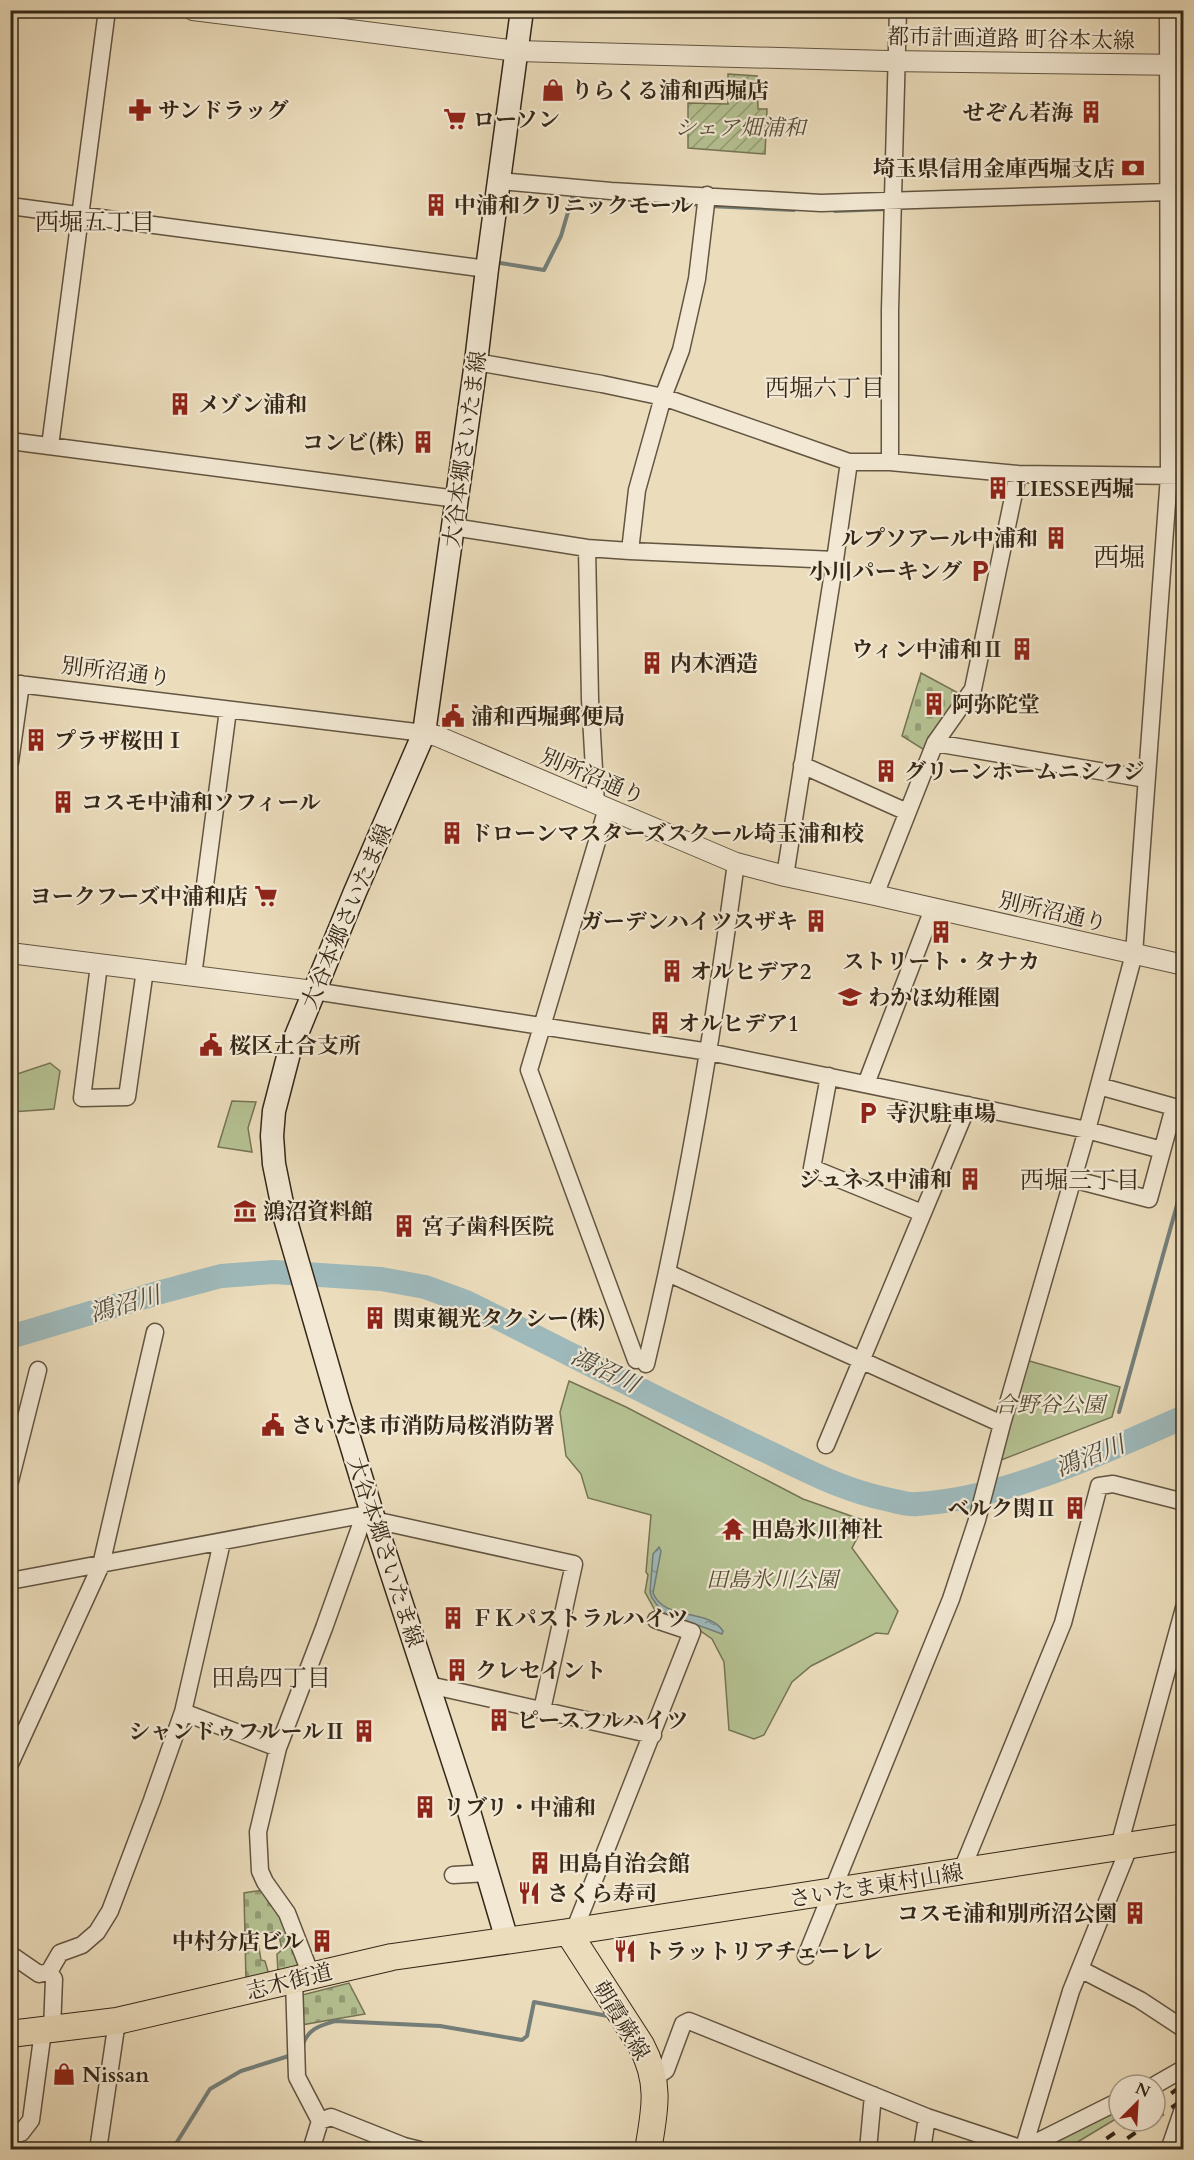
<svg xmlns="http://www.w3.org/2000/svg" width="1194" height="2160" viewBox="0 0 1194 2160" font-family="Cardo,'Noto Serif JP',serif">
<style>
.green{fill:#b5c192;stroke:#757455;stroke-width:1.5}
.cemetery{fill:url(#cemetery-stones);stroke:#757455;stroke-width:1.5}
.garden{fill:url(#garden-furrows);stroke:#757455;stroke-width:1.5}
.water{fill:url(#water-ripples);stroke:#747f7a;stroke-width:1.5}
.lines{fill:none;stroke-linecap:round;stroke-linejoin:round}
.stream{stroke:#747f7a;stroke-width:4}
.river{stroke:#9eb9bb;stroke-width:24}
.minor-casing{stroke:#625541;stroke-width:19}
.tertiary-casing{stroke:#625541;stroke-width:22}
.secondary-casing{stroke:#352818;stroke-width:25}
.primary-casing{stroke:#352818;stroke-width:28}
.minor{stroke:#f2e8d3;stroke-width:16}
.tertiary{stroke:#f2e8d3;stroke-width:20}
.secondary{stroke:#f2e8d3;stroke-width:22}
.primary{stroke:#ebdcbb;stroke-width:26}
.rail{stroke:#352818;stroke-width:4;stroke-dasharray:10 10;stroke-linecap:butt}
.labels{text-anchor:middle;stroke-width:4.5;stroke-linejoin:round;paint-order:stroke}
.street-label{font-size:22px;fill:#352818;stroke:#f2e8d3}
.poi-label{font-size:22px;font-weight:bold;fill:#352818;stroke:#f2e8d3;text-anchor:start}
.park-label{font-size:22px;font-style:italic;fill:#554e36;stroke:#f2e8d3}
.neighbourhood-label{font-size:24px;fill:#352818;stroke:#f2e8d3}
.water-label{font-size:24px;font-style:italic;fill:#4f4c41;stroke:#f2e8d3}
.quarter-label{font-size:26px;fill:#352818;stroke:#f2e8d3}
</style>
<defs>
<pattern id="cemetery-stones" width="16" height="16" patternUnits="userSpaceOnUse" patternTransform="scale(1.5)"><rect width="16" height="16" fill="#b5c192"/><path d="M2 7V4a2 2 0 0 1 4 0v3zM10 15v-3a2 2 0 0 1 4 0v3z" fill="#949d76"/></pattern>
<pattern id="garden-furrows" width="10" height="10" patternUnits="userSpaceOnUse" patternTransform="scale(1.5)"><rect width="10" height="10" fill="#b5c192"/><path d="M-1 1l2-2M0 10L10 0M9 11l2-2" fill="none" stroke="#949d76"/></pattern>
<pattern id="water-ripples" width="26" height="14" patternUnits="userSpaceOnUse" patternTransform="scale(1.5)"><rect width="26" height="14" fill="#9eb9bb"/><path d="M2 4q2-2 4 0t4 0M15 11q2-2 4 0t4 0" fill="none" stroke="#829697"/></pattern>
</defs>
<rect width="100%" height="100%" fill="#ebdcbb"/>
<filter id="stains"><feTurbulence type="fractalNoise" baseFrequency=".00333" numOctaves="4"/><feColorMatrix values="0 0 0 0 .2 0 0 0 0 .09 0 0 0 0 .02 0 0 0 .5 -.17"/></filter>
<radialGradient id="worn" r=".72"><stop offset=".6" stop-color="#630" stop-opacity="0"/><stop offset="1" stop-color="#630" stop-opacity=".3"/></radialGradient>
<!-- green -->
<path class="green" d="M50 1063 60 1071 54 1109 11 1112V1076Z
M232 1101 256 1102 248 1128 252 1152 218 1147Z
M1026 1360 1120 1387 1112 1417 996 1462Z
M569 1381 626 1407 803 1499 874 1524 870 1533H860L852 1548 898 1611 888 1634 876 1633 811 1666 792 1682 764 1735 754 1739 729 1730 724 1662 712 1639 699 1630 658 1616 645 1592 648 1575 646 1572 651 1515 588 1498 581 1474 566 1456 560 1412Z
M1119 2105V2117L1066 2149 1030 2150Z"/>
<!-- cemetery -->
<path class="cemetery" d="M921 673 962 695 926 751 902 736Z
M263 1890 280 1914 301 1967 278 1973 277 1954 282 1950 278 1931 257 1935 261 1960 265 1961 269 1975 246 1981 244 1893Z
M349 1983 365 2014 301 2025 302 1995Z"/>
<!-- garden -->
<path class="garden" d="M728 74 757 76 758 109H767L765 154 688 148V103L728 104Z"/>
<!-- water -->
<path class="water" d="M659 1547 661 1551 653 1593C664 1621 708 1608 723 1631L722 1634 662 1612 652 1598 650 1592 653 1554Z"/>
<g class="lines">
<!-- stream -->
<path class="stream" d="M679 203 701 205
M709 206 794 210
M835 211 887 209
M500 263 544 270 561 236 573 195H576
M1119 1412 1184 1180
M1122 1443 1127 1432
M303 2044C309 2028 320 2026 335 2021L440 2026 522 2040 527 2036 534 2002 608 2016
M172 2150 210 2089 241 2071 292 2055"/>
<!-- river -->
<path class="river" d="M10 1337 161 1292 221 1276 274 1272 381 1279 425 1287 466 1302C567 1352 666 1404 768 1452 809 1472 845 1491 890 1500 899 1502 908 1505 917 1504 1005 1499 1103 1452 1184 1417"/>
<!-- minor casing -->
<g class="minor-casing">
<path id="minor" d="M499 181 611 191 821 203 1168 192
M10 206 487 269
M476 362 602 384 663 397 849 462
M10 441 457 499
M50 446 107 10
M890 462V310L898 10
M453 527 587 548 630 551 835 560
M587 548 590 699 596 804
M630 551 637 490 663 397 681 350 697 279 707 195
M10 683 424 733
M935 743 1146 779
M10 762 21 684
M802 765 907 812
M607 808 529 1070 636 1360
M785 876 835 560 849 462H890L1018 474 1184 476
M875 895 935 743 973 689 1018 474
M99 965 82 1098 127 1097 145 970
M193 976 228 710
M314 991 709 1052 1087 1130 1162 1150
M829 1076 812 1168 922 1213
M866 1084 933 909
M1072 1179 1149 1199 1174 1107 1099 1086
M668 1273 1002 1424
M646 1364C686 1199 713 1032 736 863
M826 1445 968 1105
M10 1481 38 1370
M374 1520 574 1564 542 1710
M10 1581 372 1513
M429 1685 653 1735
M183 1712 278 1748
M10 1764 101 1565 155 1332
M1119 1846 1184 1608
M961 1872 1063 1623 1099 1486 1113 1484 1184 1502
M453 1875 488 1873
M574 1931 692 1632 656 1620
M10 1954 39 1974 49 1972
M806 1956 951 1599 977 1520 1002 1424 1087 1130 1134 954 1169 476 1168 10
M1080 1969 1140 2000 1184 2029
M311 1975 287 1913 265 1882 260 1871 258 1832 278 1748 324 1628 364 1516
M294 1980 297 2077 320 2121 311 2150
M52 2030 54 1979 49 1972 60 1953 82 1945 97 1932 110 1911 152 1800 183 1712 222 1542
M654 2078 666 2070 683 2024 689 2021 927 2117 1023 2149 1119 2101
M1155 2085 1183 2069
M320 2121 331 2117 404 2146 420 2150
M10 2134 21 2133 31 2120 43 2031
M98 2150 117 2021
M868 2150 873 2095
M922 2150 927 2117
M1023 2150 1071 1991 1130 1845
M1169 2150 1184 2106"/>
</g>
<!-- tertiary casing -->
<g class="tertiary-casing">
<path id="tertiary" d="M193 10 517 51 888 61 1184 65
M424 733 437 736 736 863 785 876 875 895 1184 965
M10 953 314 991"/>
</g>
<!-- secondary casing -->
<g class="secondary-casing">
<path id="secondary" d="M507 1940 465 1798 372 1513 339 1405 285 1218 274 1164 272 1136 274 1111 289 1053 355 892 424 733 476 362 487 269 522 10"/>
</g>
<!-- primary casing -->
<g class="primary-casing">
<path id="primary" d="M568 1932 641 2045C661 2082 655 2110 648 2150
M10 2034 117 2021 392 1957 568 1932 1184 1837"/>
</g>
<!-- minor -->
<use href="#minor" class="minor"/>
<!-- tertiary -->
<use href="#tertiary" class="tertiary"/>
<!-- secondary -->
<use href="#secondary" class="secondary"/>
<!-- primary -->
<use href="#primary" class="primary"/>
<!-- rail -->
<path class="rail" d="M1155 2105 1184 2084
M1155 2119 1184 2099
M1090 2150 1132 2121
M1111 2150 1152 2121"/>
</g>
<!-- icons -->
<defs>
<g id="shop-bare" transform="scale(1.8)"><path d="M-5-2.5h2.3a2.7 3.5 0 0 1 5.4 0H5L5.5 6h-11ZM-1.5-2.5h3a1.5 2.3 0 0 0-3 0Z" fill="#8f2418" stroke="#f2e8d3" stroke-width="2.5" paint-order="stroke"/></g>
<g id="pharmacy-bare" transform="scale(1.8)"><path d="M-2-6h4v4h4v4h-4v4h-4v-4h-4v-4h4Z" fill="#8f2418" stroke="#f2e8d3" stroke-width="2.5" paint-order="stroke"/></g>
<g id="building-bare" transform="scale(1.8)"><path d="M-4-6H4V6H1V3H-1V6H-4ZM-2.5-4.3h1.7v1.8h-1.7ZM.8-4.3h1.7v1.8H.8ZM-2.5-1h1.7V.8h-1.7ZM.8-1h1.7V.8H.8Z" fill="#8f2418" stroke="#f2e8d3" stroke-width="2.5" paint-order="stroke"/></g>
<g id="supermarket-bare" transform="scale(1.8)"><path d="M-6-5.5h2.5l.6 2H6L4.5 2H-2.5L-4.4-4H-6ZM-1.5 3.2a1.3 1.3 0 1 0 .1 0ZM3 3.2a1.3 1.3 0 1 0 .1 0Z" fill="#8f2418" stroke="#f2e8d3" stroke-width="2.5" paint-order="stroke"/></g>
<g id="bank-bare" transform="scale(1.8)"><path d="M-6-4H6V4H-6ZM0-2.3a2.3 2.3 0 1 0 0 4.6a2.3 2.3 0 1 0 0-4.6Z" fill="#8f2418" stroke="#f2e8d3" stroke-width="2.5" paint-order="stroke"/></g>
<g id="parking-bare" transform="scale(1.8)"><path d="M-3.5-5.5H1a3.5 3.5 0 0 1 0 7H-1V5.5H-3.5ZM-1-3.4V-.6H.8a1.4 1.4 0 0 0 0-2.8Z" fill="#8f2418" stroke="#f2e8d3" stroke-width="2.5" paint-order="stroke"/></g>
<g id="civic-bare" transform="scale(1.8)"><path d="M-.6-6.5H3V-4.5H.6V-3L4-1V1h2V6H-6V1h2V-1L-.6-3ZM-1.2 2.5V6h2.4V2.5Z" fill="#8f2418" stroke="#f2e8d3" stroke-width="2.5" paint-order="stroke"/></g>
<g id="school-bare" transform="scale(1.8)"><path d="M0-5L7-2L0 1L-7-2ZM-4 1L0 2.5L4 1V4Q0 6-4 4Z" fill="#8f2418" stroke="#f2e8d3" stroke-width="2.5" paint-order="stroke"/></g>
<g id="museum-bare" transform="scale(1.8)"><path d="M0-6L6-3V-2H-6V-3ZM-5-1h2V3h-2ZM-1-1h2V3h-2ZM3-1h2V3H3ZM-6 4H6V6H-6Z" fill="#8f2418" stroke="#f2e8d3" stroke-width="2.5" paint-order="stroke"/></g>
<g id="temple-bare" transform="scale(1.8)"><path d="M0-6L5-2H3V0L6.5 2.5H4V6H1.5V3h-3V6H-4V2.5H-6.5L-3 0V-2H-5Z" fill="#8f2418" stroke="#f2e8d3" stroke-width="2.5" paint-order="stroke"/></g>
<g id="restaurant-bare" transform="scale(1.8)"><path d="M-5-6h1v4h1v-4h1v4h1v-4h1v5L-1.5 .5V6h-2V.5L-5-1ZM5-6V6H3V1.5H1.5Q1.5-4 5-6Z" fill="#8f2418" stroke="#f2e8d3" stroke-width="2.5" paint-order="stroke"/></g>
</defs>
<g fill-rule="evenodd">
<use href="#shop-bare" x="553" y="90"/>
<use href="#pharmacy-bare" x="140" y="110"/>
<use href="#building-bare" x="1091" y="112"/>
<use href="#supermarket-bare" x="455" y="119"/>
<use href="#bank-bare" x="1133" y="168"/>
<use href="#building-bare" x="436" y="205"/>
<use href="#building-bare" x="180" y="404"/>
<use href="#building-bare" x="423" y="442"/>
<use href="#building-bare" x="998" y="488"/>
<use href="#building-bare" x="1056" y="538"/>
<use href="#parking-bare" x="980" y="571"/>
<use href="#building-bare" x="1022" y="649"/>
<use href="#building-bare" x="652" y="663"/>
<use href="#building-bare" x="934" y="704"/>
<use href="#civic-bare" x="453" y="716"/>
<use href="#building-bare" x="36" y="740"/>
<use href="#building-bare" x="886" y="771"/>
<use href="#building-bare" x="63" y="802"/>
<use href="#building-bare" x="452" y="833"/>
<use href="#supermarket-bare" x="266" y="896"/>
<use href="#building-bare" x="816" y="921"/>
<use href="#building-bare" x="941" y="932"/>
<use href="#building-bare" x="672" y="971"/>
<use href="#school-bare" x="850" y="997"/>
<use href="#building-bare" x="660" y="1023"/>
<use href="#civic-bare" x="211" y="1045"/>
<use href="#parking-bare" x="868" y="1113"/>
<use href="#building-bare" x="970" y="1179"/>
<use href="#museum-bare" x="245" y="1211"/>
<use href="#building-bare" x="404" y="1226"/>
<use href="#building-bare" x="375" y="1318"/>
<use href="#civic-bare" x="273" y="1425"/>
<use href="#building-bare" x="1075" y="1508"/>
<use href="#temple-bare" x="733" y="1529"/>
<use href="#building-bare" x="453" y="1618"/>
<use href="#building-bare" x="457" y="1670"/>
<use href="#building-bare" x="499" y="1720"/>
<use href="#building-bare" x="364" y="1731"/>
<use href="#building-bare" x="425" y="1807"/>
<use href="#building-bare" x="540" y="1863"/>
<use href="#restaurant-bare" x="529" y="1893"/>
<use href="#building-bare" x="1135" y="1913"/>
<use href="#building-bare" x="322" y="1941"/>
<use href="#restaurant-bare" x="625" y="1951"/>
<use href="#shop-bare" x="64" y="2074"/>
</g>
<g class="labels">
<!-- street labels -->
<g class="street-label">
<text transform="translate(1011 38) rotate(1)" y="8">都市計画道路 町谷本太線</text>
<text transform="translate(464 449) rotate(-82)" y="8">大谷本郷さいたま線</text>
<text transform="translate(116 671) rotate(7)" y="8">別所沼通り</text>
<text transform="translate(593 776) rotate(23)" y="8">別所沼通り</text>
<text transform="translate(1053 911) rotate(13)" y="8">別所沼通り</text>
<text transform="translate(346 916) rotate(-67)" y="8">大谷本郷さいたま線</text>
<text transform="translate(386 1552) rotate(72)" y="8">大谷本郷さいたま線</text>
<text transform="translate(876 1885) rotate(-9)" y="8">さいたま東村山線</text>
<text transform="translate(289 1981) rotate(-14)" y="8">志木街道</text>
<text transform="translate(622 2020) rotate(59)" y="8">朝霞蕨線</text>
</g>
<!-- poi labels -->
<g class="poi-label">
<text x="571" y="98">りらくる浦和西堀店</text>
<text x="158" y="118">サンドラッグ</text>
<text x="1073" y="120" text-anchor="end">せぞん若海</text>
<text x="473" y="127">ローソン</text>
<text x="1115" y="176" text-anchor="end">埼玉県信用金庫西堀支店</text>
<text x="454" y="213">中浦和クリニックモール</text>
<text x="198" y="412">メゾン浦和</text>
<text x="405" y="450" text-anchor="end">コンビ(株)</text>
<text x="1016" y="496">LIESSE西堀</text>
<text x="1038" y="546" text-anchor="end">ルプソアール中浦和</text>
<text x="962" y="579" text-anchor="end">小川パーキング</text>
<text x="1004" y="657" text-anchor="end">ウィン中浦和Ⅱ</text>
<text x="670" y="671">内木酒造</text>
<text x="952" y="712">阿弥陀堂</text>
<text x="471" y="724">浦和西堀郵便局</text>
<text x="54" y="748">プラザ桜田Ⅰ</text>
<text x="904" y="779">グリーンホームニシフジ</text>
<text x="81" y="810">コスモ中浦和ソフィール</text>
<text x="470" y="841">ドローンマスターズスクール埼玉浦和校</text>
<text x="248" y="904" text-anchor="end">ヨークフーズ中浦和店</text>
<text x="798" y="929" text-anchor="end">ガーデンハイツスザキ</text>
<text x="941" y="969" text-anchor="middle">ストリート・タナカ</text>
<text x="690" y="979">オルヒデア2</text>
<text x="868" y="1005">わかほ幼稚園</text>
<text x="678" y="1031">オルヒデア1</text>
<text x="229" y="1053">桜区土合支所</text>
<text x="886" y="1121">寺沢駐車場</text>
<text x="952" y="1187" text-anchor="end">ジュネス中浦和</text>
<text x="263" y="1219">鴻沼資料館</text>
<text x="422" y="1234">宮子歯科医院</text>
<text x="393" y="1326">関東観光タクシー(株)</text>
<text x="291" y="1433">さいたま市消防局桜消防署</text>
<text x="1057" y="1516" text-anchor="end">ベルク関Ⅱ</text>
<text x="751" y="1537">田島氷川神社</text>
<text x="471" y="1626">ＦＫパストラルハイツ</text>
<text x="475" y="1678">クレセイント</text>
<text x="517" y="1728">ピースフルハイツ</text>
<text x="346" y="1739" text-anchor="end">シャンドゥフルールⅡ</text>
<text x="443" y="1815">リブリ・中浦和</text>
<text x="558" y="1871">田島自治会館</text>
<text x="547" y="1901">さくら寿司</text>
<text x="1117" y="1921" text-anchor="end">コスモ浦和別所沼公園</text>
<text x="304" y="1949" text-anchor="end">中村分店ビル</text>
<text x="643" y="1959">トラットリアチェーレレ</text>
<text x="82" y="2082">Nissan</text>
</g>
<!-- park labels -->
<g class="park-label">
<text x="740" y="135">シェア畑浦和</text>
<text x="1050" y="1412">合野谷公園</text>
<text x="772" y="1587">田島氷川公園</text>
</g>
<!-- neighbourhood labels -->
<g class="neighbourhood-label">
<text x="95" y="230">西堀五丁目</text>
<text x="825" y="396">西堀六丁目</text>
<text x="1080" y="1188">西堀三丁目</text>
<text x="271" y="1686">田島四丁目</text>
</g>
<!-- water labels -->
<g class="water-label">
<text transform="translate(125 1304) rotate(-16)" y="8">鴻沼川</text>
<text transform="translate(605 1370) rotate(26)" y="8">鴻沼川</text>
<text transform="translate(1090 1456) rotate(-21)" y="8">鴻沼川</text>
</g>
<!-- quarter labels -->
<g class="quarter-label">
<text x="1119" y="566">西堀</text>
</g>
</g>
<!-- margin -->
<rect width="1194" height="2160" fill="none" stroke="#ebdcbb" stroke-width="36"/>
<rect x="12" y="12" width="1170" height="2136" fill="none" stroke="#352818" stroke-width="3"/>
<rect x="18" y="18" width="1158" height="2124" fill="none" stroke="#352818" stroke-width="1.5"/>
<!-- north arrow -->
<g transform="translate(1137 2103) rotate(24)"><circle r="28" fill="#f2e8d3" stroke="#a69b88" stroke-width="1.5"/>
<path d="M0-4.5L10 22L0 15L-10 22Z" fill="#8f2418"/>
<text y="-9" font-size="16" font-weight="bold" text-anchor="middle" fill="#352818">N</text>
</g>
<rect width="100%" height="100%" filter="url(#stains)"/>
<rect width="100%" height="100%" fill="url(#worn)"/>
</svg>
